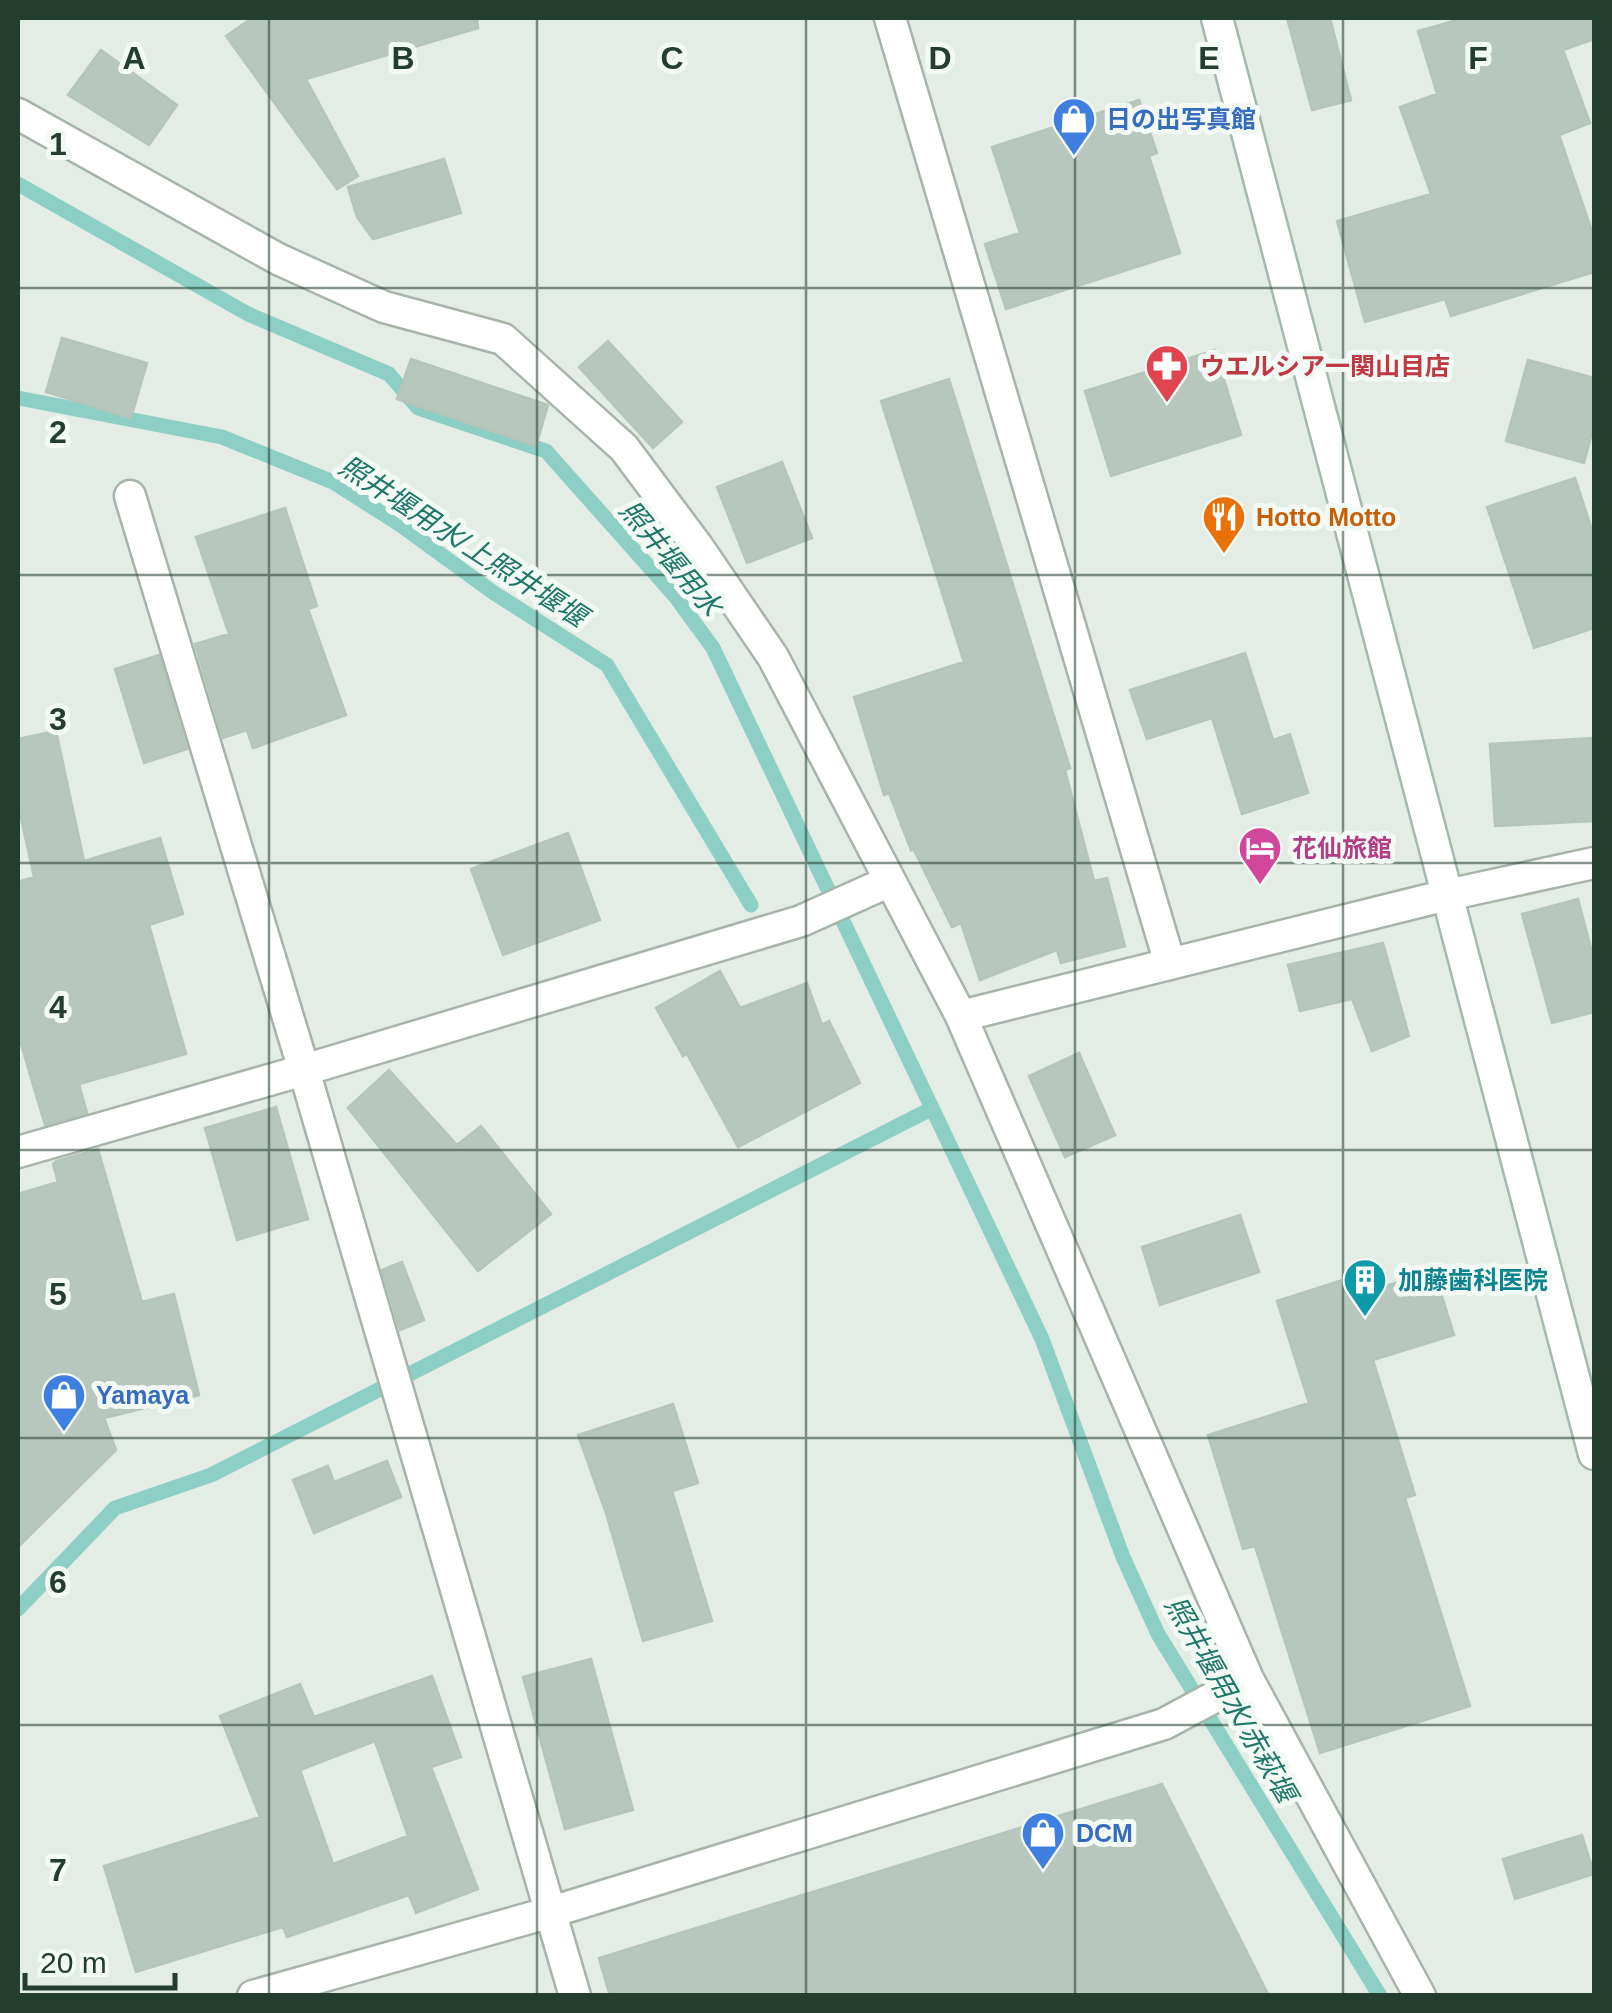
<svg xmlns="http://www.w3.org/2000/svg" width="1612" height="2013" viewBox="0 0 1612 2013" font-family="Helvetica,'Noto Sans JP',sans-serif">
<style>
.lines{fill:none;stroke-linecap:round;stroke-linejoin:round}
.stream{stroke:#8dcfc5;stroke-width:15}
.building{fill:#b8c7bd;stroke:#b5c5ba;stroke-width:2.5;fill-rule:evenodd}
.street-casing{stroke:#a6b4aa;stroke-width:35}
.secondary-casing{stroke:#a4baac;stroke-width:35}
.street{stroke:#fff;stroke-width:30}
.secondary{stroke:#fff;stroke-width:30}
.grid{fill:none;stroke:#233d2e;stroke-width:2.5;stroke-opacity:0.55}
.labels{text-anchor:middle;stroke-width:10;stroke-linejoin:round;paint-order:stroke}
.shop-label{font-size:25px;font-weight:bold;fill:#366cbe;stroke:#f3f9f4;text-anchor:start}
.health-label{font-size:25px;font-weight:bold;fill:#be3a42;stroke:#f3f9f4;text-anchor:start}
.food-label{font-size:25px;font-weight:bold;fill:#c56008;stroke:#f3f9f4;text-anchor:start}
.hotel-label{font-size:25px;font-weight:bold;fill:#b23c85;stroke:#f3f9f4;text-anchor:start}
.culture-label{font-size:25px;font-weight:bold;fill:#0d838f;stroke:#f3f9f4;text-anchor:start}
.water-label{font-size:28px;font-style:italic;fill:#1f776a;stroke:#f3f9f4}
.grid-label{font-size:32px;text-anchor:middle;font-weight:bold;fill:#233d2e;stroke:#f3f9f4;stroke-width:10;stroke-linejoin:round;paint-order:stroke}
</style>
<rect width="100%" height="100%" fill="#e3ece5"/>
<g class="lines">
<!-- stream -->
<path class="stream" d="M18 184 248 314 389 374 418 408 546 451 675 596 713 648 1042 1339 1123 1557 1158 1634 1380 1996
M18 398 222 437 333 482 399 524 494 593 607 665 751 905
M18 1609 115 1508 211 1475 931 1109"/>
</g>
<!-- building -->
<path class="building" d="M252 18H477L478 28 306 79 358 176 337 189 226 36Z
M1287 18H1330L1351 100 1312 110Z
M1464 18H1594V39L1563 50 1590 123 1559 135 1594 237V272L1451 316 1445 299 1365 322 1337 221 1431 194 1400 107 1437 94 1418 31Z
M101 50 177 105 149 145 68 95Z
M1139 100 1157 153 1149 156 1180 253 1006 309 985 244 1020 233 992 147Z
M444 159 461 213 373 239 357 217 348 187Z
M62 338 147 363 131 418 46 392Z
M608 341 682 422 653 448 579 367Z
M1215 350 1241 435 1111 476 1085 391Z
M411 359 548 405 536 446 397 399Z
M1528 360 1594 378V425L1584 463 1506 441Z
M949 379 1070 768 1065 770 1094 881 1107 878 1125 946 1061 963 1057 950 980 980 961 923 952 927 913 848 911 850 889 793 884 795 854 697 964 662 881 401Z
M782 462 812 538 747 563 717 487Z
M1575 478 1594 536V628L1534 648 1487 507Z
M285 508 317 606 308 609 346 715 253 748 247 730 223 738 195 644 229 634 196 537Z
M1245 653 1273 740 1290 734 1308 793 1242 814 1212 718 1147 739 1130 690Z
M159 655 187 749 144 763 115 669Z
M56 731 84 861 160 838 183 914 149 925 186 1054 79 1084 87 1113 45 1125 18 1034V882L34 877 18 804V739Z
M1594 738V821L1495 826 1490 744Z
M568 833 600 920 503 955 471 869Z
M1578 899 1594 960V1012L1552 1023 1522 914Z
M1383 943 1409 1036 1372 1051 1352 999 1300 1011 1288 965Z
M720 971 740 1008 807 983 822 1025 829 1021 860 1083 738 1147 687 1054 683 1056 656 1008Z
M1079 1053 1115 1135 1065 1157 1029 1076Z
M389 1070 457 1145 481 1126 551 1214 478 1271 348 1108Z
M276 1107 308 1219 237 1240 205 1128Z
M98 1149 142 1302 174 1294 199 1395 104 1418 116 1450 18 1547V1194L58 1182 53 1164 56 1161Z
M1240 1215 1259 1272 1160 1305 1142 1247Z
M402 1262 424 1320 400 1330 382 1270Z
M1434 1271 1454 1335 1373 1360 1415 1495 1405 1498 1470 1706 1320 1753 1255 1546 1243 1549 1208 1435 1309 1403 1277 1301 1358 1275 1363 1293Z
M673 1404 698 1483 672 1491 712 1621 643 1641 606 1513 578 1435Z
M387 1461 401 1497 314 1533 293 1480 328 1466 334 1482Z
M591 1659 633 1810 565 1829 523 1677Z
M432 1676 461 1757 431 1767 478 1889 416 1913 409 1895 287 1937 283 1927 136 1972 104 1866 260 1817 220 1716 300 1684 314 1717ZM375 1741 408 1836 333 1864 300 1770Z
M1162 1784 1269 1996H610L599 1958Z
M1582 1835 1594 1874 1515 1899 1503 1859Z"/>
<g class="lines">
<!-- street casing -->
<g class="street-casing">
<path id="street" d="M890 18 1170 964
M18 114 278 259 384 307 503 339 624 448 698 547 773 657 961 1016 1248 1679 1420 1996
M130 496 304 1070 575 1996
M961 1016 1447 895 1594 863
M18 1152 304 1070 801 921 890 881
M253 1996 551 1912 1164 1724 1248 1679"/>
</g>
<!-- secondary casing -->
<g class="secondary-casing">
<path id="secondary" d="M1217 18 1594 1454"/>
</g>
<!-- street -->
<use href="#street" class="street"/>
<!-- secondary -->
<use href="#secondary" class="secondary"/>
</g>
<!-- grid -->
<path class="grid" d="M269 18V1996M537 18V1996M806 18V1996M1075 18V1996M1343 18V1996M18 288H1594M18 575H1594M18 863H1594M18 1150H1594M18 1438H1594M18 1725H1594"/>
<!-- icons -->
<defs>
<g id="shop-pin" transform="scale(2.25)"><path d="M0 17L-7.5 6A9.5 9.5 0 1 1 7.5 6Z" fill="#3f7fe0" stroke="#f3f9f4"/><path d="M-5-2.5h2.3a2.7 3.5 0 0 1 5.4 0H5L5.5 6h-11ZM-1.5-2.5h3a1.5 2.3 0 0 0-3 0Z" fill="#fff"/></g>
<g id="pharmacy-pin" transform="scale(2.25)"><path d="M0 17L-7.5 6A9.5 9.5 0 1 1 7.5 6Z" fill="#e0444e" stroke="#f3f9f4"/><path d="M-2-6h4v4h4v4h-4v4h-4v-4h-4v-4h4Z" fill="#fff"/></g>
<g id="restaurant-pin" transform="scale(2.25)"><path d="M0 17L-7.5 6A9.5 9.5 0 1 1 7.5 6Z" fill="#e8710a" stroke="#f3f9f4"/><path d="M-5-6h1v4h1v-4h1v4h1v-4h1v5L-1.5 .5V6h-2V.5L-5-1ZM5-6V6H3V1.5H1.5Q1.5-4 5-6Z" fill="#fff"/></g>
<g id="hotel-pin" transform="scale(2.25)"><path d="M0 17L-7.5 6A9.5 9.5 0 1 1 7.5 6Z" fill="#d1479c" stroke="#f3f9f4"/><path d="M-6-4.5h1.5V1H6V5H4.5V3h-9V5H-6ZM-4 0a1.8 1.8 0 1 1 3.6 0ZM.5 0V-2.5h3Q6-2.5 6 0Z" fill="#fff"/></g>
<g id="building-pin" transform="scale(2.25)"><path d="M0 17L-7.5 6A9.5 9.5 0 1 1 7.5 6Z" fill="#0f9aa8" stroke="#f3f9f4"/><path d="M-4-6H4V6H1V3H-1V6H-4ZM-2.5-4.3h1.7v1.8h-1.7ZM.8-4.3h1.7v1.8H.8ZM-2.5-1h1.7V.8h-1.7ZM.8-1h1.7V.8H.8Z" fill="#fff"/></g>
</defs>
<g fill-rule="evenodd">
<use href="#shop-pin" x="1074" y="119"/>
<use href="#pharmacy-pin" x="1167" y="366"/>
<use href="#restaurant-pin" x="1224" y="517"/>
<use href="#hotel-pin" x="1260" y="848"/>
<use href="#building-pin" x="1365" y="1280"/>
<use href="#shop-pin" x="64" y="1395"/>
<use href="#shop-pin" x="1043" y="1833"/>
</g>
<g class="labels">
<!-- shop labels -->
<g class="shop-label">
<text x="1106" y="128">日の出写真館</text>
<text x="96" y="1404">Yamaya</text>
<text x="1076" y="1842">DCM</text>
</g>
<!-- health labels -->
<g class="health-label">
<text x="1200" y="375">ウエルシア一関山目店</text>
</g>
<!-- food labels -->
<g class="food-label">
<text x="1256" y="526">Hotto Motto</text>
</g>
<!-- hotel labels -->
<g class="hotel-label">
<text x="1292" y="857">花仙旅館</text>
</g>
<!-- culture labels -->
<g class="culture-label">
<text x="1398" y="1289">加藤歯科医院</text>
</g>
<!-- water labels -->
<g class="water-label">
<text transform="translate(463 541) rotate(33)" y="10">照井堰用水/上照井堰堰</text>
<text transform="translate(671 558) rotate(50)" y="10">照井堰用水</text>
<text transform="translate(1231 1699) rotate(60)" y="10">照井堰用水/赤萩堰</text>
</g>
</g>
<g class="grid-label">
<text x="134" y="69">A</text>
<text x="403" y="69">B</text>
<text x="672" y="69">C</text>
<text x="940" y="69">D</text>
<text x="1209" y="69">E</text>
<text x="1478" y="69">F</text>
<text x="58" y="155">1</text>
<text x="58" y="443">2</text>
<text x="58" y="730">3</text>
<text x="58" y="1018">4</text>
<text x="58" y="1305">5</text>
<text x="58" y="1593">6</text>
<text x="58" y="1881">7</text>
</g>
<!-- border -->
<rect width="1612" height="2013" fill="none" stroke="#233d2e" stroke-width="40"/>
<!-- scale -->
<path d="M25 1973v15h150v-15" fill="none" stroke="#233d2e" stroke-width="5"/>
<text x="40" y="1973" font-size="30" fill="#233d2e" stroke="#f3f9f4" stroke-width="8" paint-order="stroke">20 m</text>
</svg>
